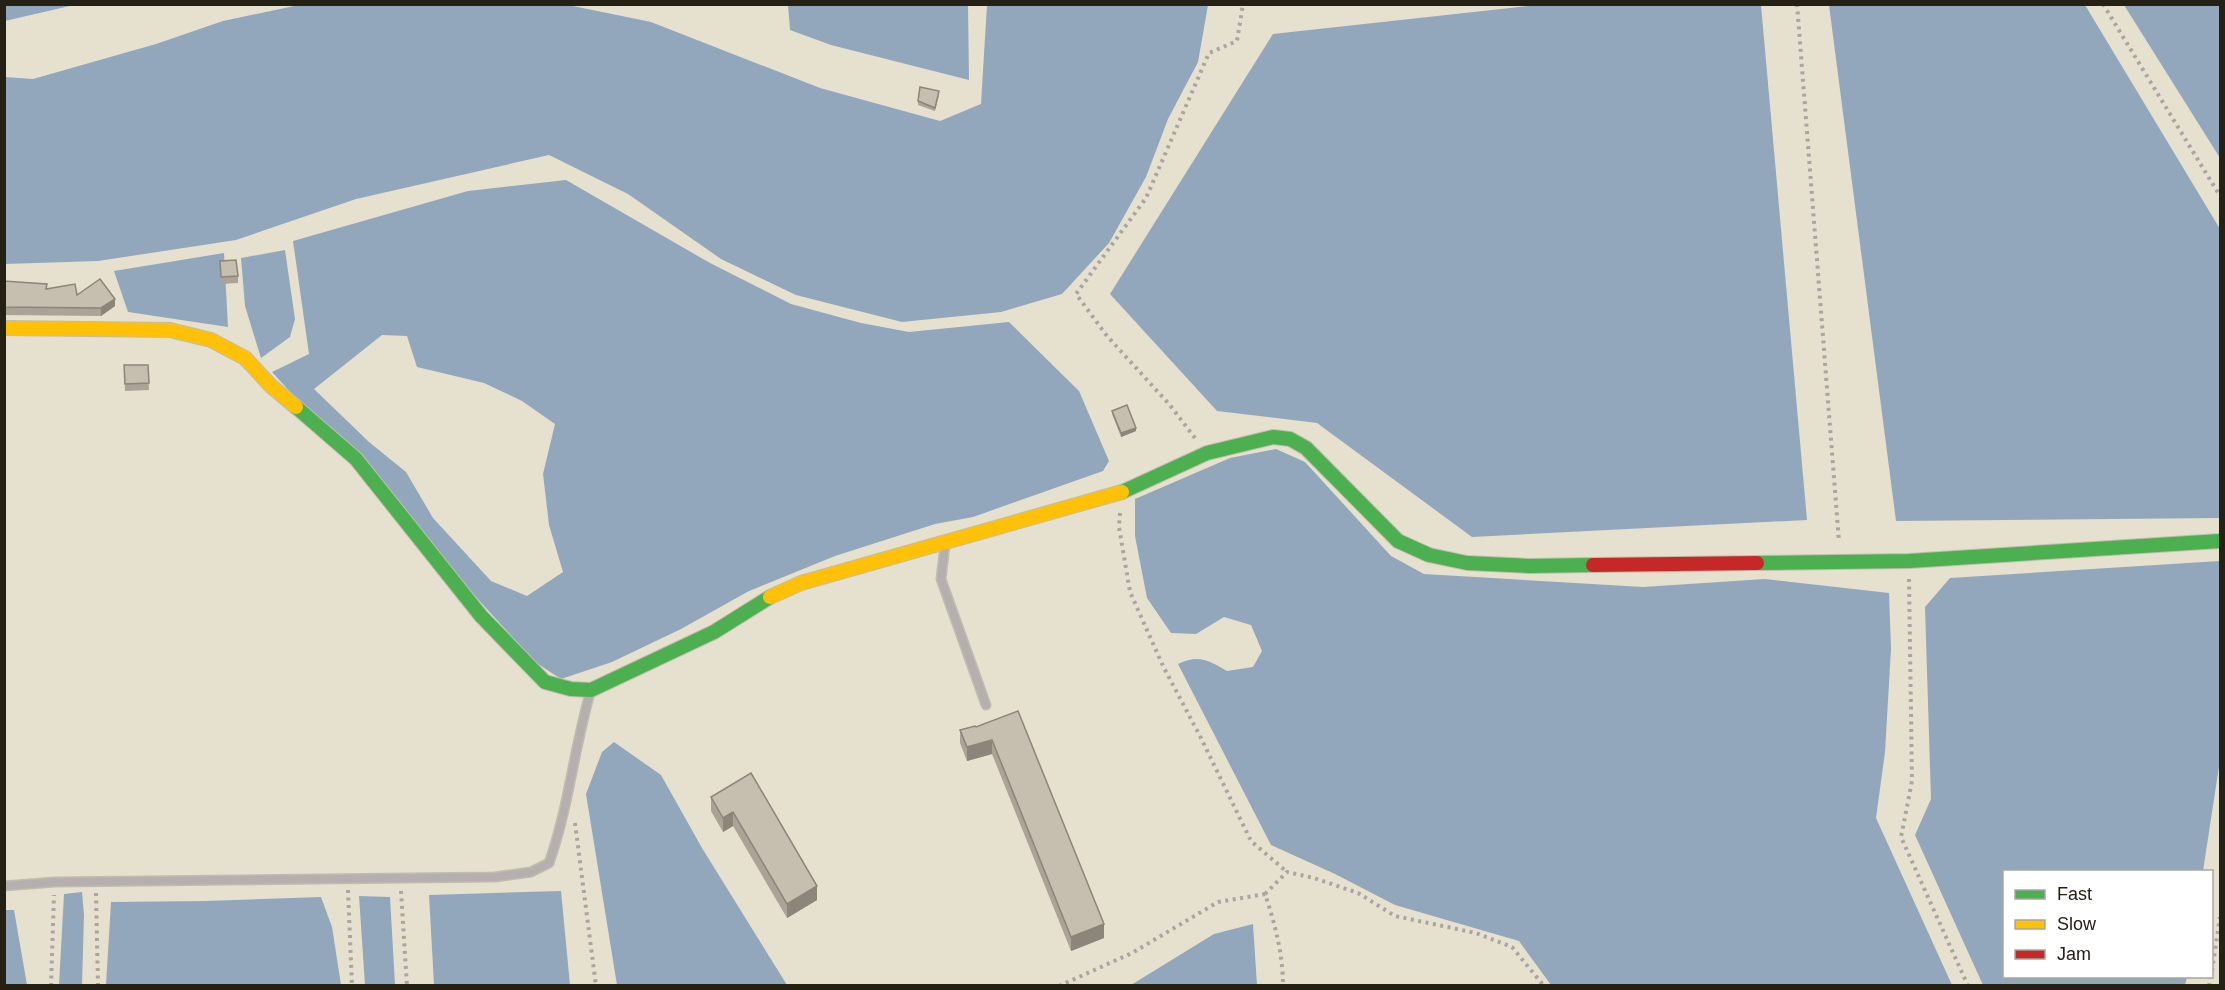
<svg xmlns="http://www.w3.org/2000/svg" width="2225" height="990" viewBox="0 0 2225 990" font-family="Helvetica,sans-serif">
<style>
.water{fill:#92a7bc;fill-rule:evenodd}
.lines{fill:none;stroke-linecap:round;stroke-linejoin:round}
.lane-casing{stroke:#c1bdae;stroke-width:11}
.fast-casing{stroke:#c1bdae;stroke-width:16}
.slow-casing{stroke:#c1bdae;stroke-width:16}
.jam-casing{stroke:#c1bdae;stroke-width:16}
.path{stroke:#aaa5a2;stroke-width:4;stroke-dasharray:3 4.5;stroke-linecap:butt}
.lane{stroke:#b5b0af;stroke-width:8}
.fast{stroke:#4caf50;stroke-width:14}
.slow{stroke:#ffc107;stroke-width:14}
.jam{stroke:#c62828;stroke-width:14}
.wall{fill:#aaa396}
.shaded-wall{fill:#8b857a}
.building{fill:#c6beae;stroke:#8b857a;stroke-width:1.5}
</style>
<rect width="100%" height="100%" fill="#e6e0ce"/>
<!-- water -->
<path class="water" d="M5 4H74V5L5 21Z
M1547 4 1761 5 1807 520 1472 537 1317 423 1217 411 1110 294 1273 34Z
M568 5 651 22 820 88 940 121 981 104 987 5H1208L1198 62 1168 119 1146 177 1109 243 1062 294 1001 312 902 322 796 295 721 259 628 194 549 155 356 199 236 240 98 261 5 264V77L33 79 156 44 223 21 299 5Z
M788 5H968L969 80 831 45 790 30Z
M1829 5H2085L2220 229V518L1896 521Z
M2124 5H2220V158Z
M566 180 710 263 791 304 861 323 909 332 1009 322 1079 391 1109 461 1103 471 973 517 935 524 835 556 749 591 681 629 612 662 561 679 535 662 272 372 309 354 293 241 468 191ZM382 335 407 336 417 367 484 383 522 401 555 424 543 474 549 525 563 572 527 596 491 581 433 518 406 472 369 442 314 389Z
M285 250 295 319 290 337 261 358 245 306 241 258Z
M224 253 228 327 128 312 114 271Z
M1276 449 1305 462 1391 556 1424 574 1643 587 1765 579 1889 593 1891 649 1885 752 1876 818 1952 985H1551L1519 941 1395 905 1335 874 1271 845 1178 664C1198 654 1209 660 1227 671L1253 667 1262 651 1251 625 1224 617 1196 634 1171 633 1147 598 1135 536V499L1230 458Z
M2220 561V760L2203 871 2004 872V976L2187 977 2185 985H1983L1915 835 1931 799 1925 607 1950 578Z
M614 742 661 775 702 848 787 985H617L586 794 602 752Z
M561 891 570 985H434L429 895Z
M82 892 84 915 82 985H59L64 894Z
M359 896 390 897 395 985H365Z
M321 897 332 927 341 985H106L111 902 206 901Z
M5 910H14L27 985H5Z
M1253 924 1257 985H1131L1214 934Z"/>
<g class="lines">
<!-- lane casing -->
<g class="lane-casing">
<path id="lane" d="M945 545 941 579 986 705
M4 886 55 882 495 877 531 872 549 863C569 807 574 747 591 690"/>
</g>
<!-- fast casing -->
<g class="fast-casing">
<path id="fast" d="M296 407 356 459 481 616 545 682 571 689 591 690 714 632 770 597
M1122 492 1207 453 1273 437 1290 439 1306 448 1398 541 1429 555 1467 563 1529 566 1593 565
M1757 563 1909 561 2220 541"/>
</g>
<!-- slow casing -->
<g class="slow-casing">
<path id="slow" d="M4 328 170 330 211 340 245 358 271 386 296 407
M770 597 801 583 1122 492"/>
</g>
<!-- jam casing -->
<g class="jam-casing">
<path id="jam" d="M1593 565 1757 563"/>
</g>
<!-- path -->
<path class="path" d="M1797 4 1839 542
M2103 4 2220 196
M1195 438 1169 404 1107 336 1076 294 1146 198 1209 53 1237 41 1243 4
M1120 513 1119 527 1130 592 1163 666 1201 738 1251 841 1287 872
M1909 579 1912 781 1901 837 1968 986
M575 823 596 986
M348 890 352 986
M401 891 407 986
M96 893 98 986
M1265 894 1287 872 1314 878 1358 893 1395 916 1476 933 1512 947 1544 986
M2212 971 2220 917
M51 986 54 895
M1059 986 1132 953 1218 902 1265 894C1275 924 1283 954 1283 986
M2209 986 2211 976"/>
<!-- lane -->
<use href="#lane" class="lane"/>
<!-- fast -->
<use href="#fast" class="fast"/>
<!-- slow -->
<use href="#slow" class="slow"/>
<!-- jam -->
<use href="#jam" class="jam"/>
</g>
<!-- wall -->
<path class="wall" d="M939 95 935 111 918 105V101Z
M220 261 238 276V283L221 284Z
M4 281 77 295 115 306 101 316 4 315Z
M124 365H148L149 390 125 391Z
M1112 411 1136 431 1121 437 1112 414Z
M1018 711 1104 938 1071 951 992 754 967 761 960 743V730L976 727Z
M751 773 817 900 787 918 733 826 723 832 711 811V797Z"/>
<!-- shaded-wall -->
<path class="shaded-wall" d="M115 299V306L101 316V308Z
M1136 428V431L1121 437V433Z
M992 740V754L967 761V747Z
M733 812V826L723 832V818Z
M817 886V900L787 918V904Z
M1104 924V938L1071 951V937Z"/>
<!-- building -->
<path class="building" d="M920 87 939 91 935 108 918 101Z
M236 260 238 276 221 277 220 261Z
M100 279 115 299 101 308 4 307V281L47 284 46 289 75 284 77 295Z
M124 365H148L149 383 125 384Z
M1127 405 1136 428 1121 433 1112 411Z
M1018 711 1104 924 1071 937 992 740 967 747 960 730 975 726 976 727Z
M751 773 817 886 787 904 733 812 723 818 711 797Z"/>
<!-- border -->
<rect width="2225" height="990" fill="none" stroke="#242014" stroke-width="12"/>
<!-- legend -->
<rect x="2003" y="870" width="210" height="108" fill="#ffffff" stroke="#a7a6a1" stroke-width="1.5"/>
<rect x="2015" y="890" width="30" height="9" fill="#4caf50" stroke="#a7a6a1" stroke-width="1.5"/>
<text x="2057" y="900" font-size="18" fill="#242014">Fast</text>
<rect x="2015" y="920" width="30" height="9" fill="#ffc107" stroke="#a7a6a1" stroke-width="1.5"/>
<text x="2057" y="930" font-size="18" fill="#242014">Slow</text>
<rect x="2015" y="950" width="30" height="9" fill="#c62828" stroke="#a7a6a1" stroke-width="1.5"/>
<text x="2057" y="960" font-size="18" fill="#242014">Jam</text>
</svg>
